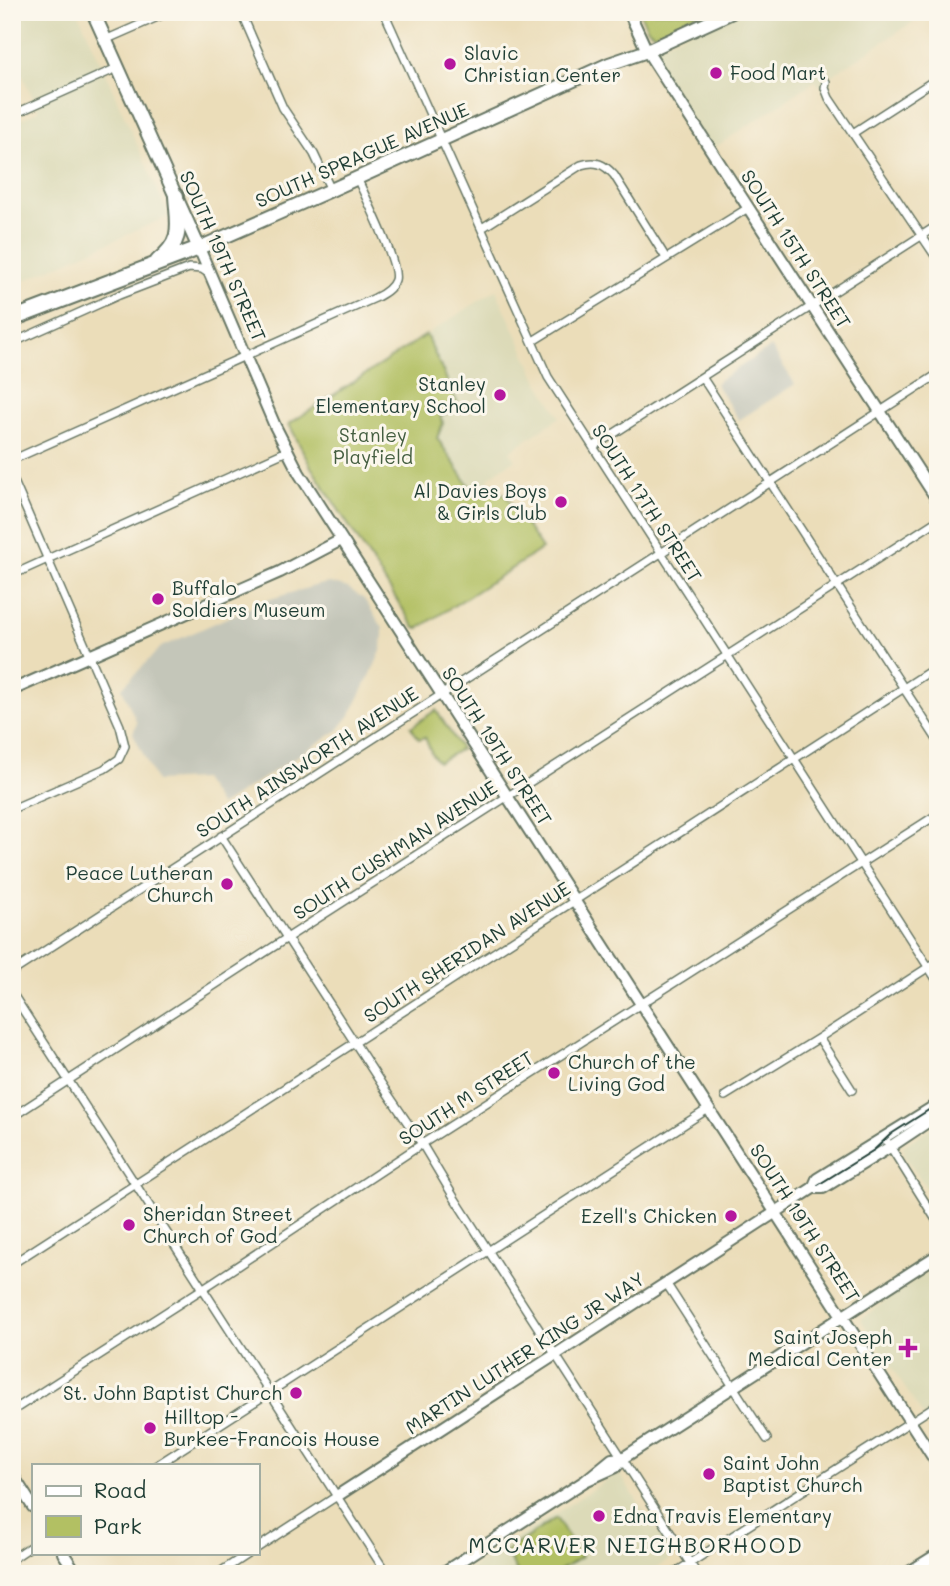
<svg xmlns="http://www.w3.org/2000/svg" width="950" height="1586" viewBox="0 0 950 1586" font-family="Mali,sans-serif">
<style>
.built{fill:#dcdab8}
.industrial{fill:#c4c6b9}
.green{fill:#b2c063;stroke:#687e4c;stroke-width:2}
.lines{fill:none;stroke-linecap:round;stroke-linejoin:round}
.street-casing{stroke:#667563;stroke-width:10}
.secondary-casing{stroke:#667563;stroke-width:14}
.primary-casing{stroke:#667563;stroke-width:16}
.highway-casing{stroke:#667563;stroke-width:18}
.street{stroke:#fff;stroke-width:7}
.secondary{stroke:#fff;stroke-width:10}
.primary{stroke:#fff;stroke-width:12}
.highway{stroke:#fff;stroke-width:14}
.tram{stroke:#1f3d34;stroke-width:2}
.poi-dot{fill:#b5179e;stroke:#fbf7ec;stroke-width:2.5}
.labels{text-anchor:middle;stroke-width:6;stroke-linejoin:round;paint-order:stroke}
.poi-label{font-size:19px;fill:#1f3d34;stroke:#fbf7ec;text-anchor:start}
.street-label{font-size:19px;fill:#1f3d34;stroke:#fbf7ec}
.park-label{font-size:19px;fill:#445e40;stroke:#fbf7ec}
.neighbourhood-label{font-size:21px;letter-spacing:2px;fill:#1f3d34;stroke:#fbf7ec}
</style>
<rect width="100%" height="100%" fill="#fbf7ec"/>
<filter id="ink" filterUnits="userSpaceOnUse"><feTurbulence type="fractalNoise" baseFrequency=".0143" numOctaves="2"/><feDisplacementMap in="SourceGraphic" scale="14" xChannelSelector="R" yChannelSelector="G"/><feConvolveMatrix kernelMatrix="1 2 1 2 8 2 1 2 1" color-interpolation-filters="sRGB"/></filter>
<filter id="wash" filterUnits="userSpaceOnUse"><feTurbulence type="fractalNoise" baseFrequency=".00686" numOctaves="4" result="noise"/><feDisplacementMap in="SourceGraphic" scale="28" xChannelSelector="R" yChannelSelector="G"/><feGaussianBlur stdDeviation="1.57" result="paint"/><feColorMatrix in="noise" values="0 0 0 0 0 0 0 0 0 0 0 0 0 0 0 0 0 1.4 0 .05"/><feComposite in="paint" operator="in"/></filter>
<g filter="url(#wash)">
<rect width="100%" height="100%" fill="#ebddb9"/>
<!-- built -->
<path class="built" d="M12 12H78L169 216 12 286V123L39 111 12 54Z
M732 12H928L831 76 826 82V91L815 81 711 150 647 51Z
M496 290 539 383 560 417 510 451 515 459 488 478 494 489 481 493 470 488 437 438 443 423 439 416 459 406 426 335Z
M938 1123V1205L905 1157 903 1146Z
M938 1268V1439L861 1320 862 1318 912 1282 931 1270Z
M616 1474 621 1476 674 1557 647 1574H462Z"/>
<!-- industrial -->
<path class="industrial" d="M771 347 795 384 739 420 715 383Z
M330 583 348 588 364 599 383 628V635L381 651 370 676 350 715 338 730 220 806 202 779 156 781 133 733 137 723 122 688 161 647 267 600 318 585Z"/>
<!-- green -->
<path class="green" d="M639 12H702L654 34 648 29Z
M426 335 459 406 440 416 443 423 437 438 470 487 481 493 494 489 497 493 505 494 542 549 419 628H415L311 467 289 424Z
M436 710 461 749 438 762 432 754 425 737 419 739 411 727Z
M556 1518 581 1557 559 1571 561 1574H519L505 1552Z"/>
</g>
<g filter="url(#ink)">
<g class="lines">
<!-- street casing -->
<g class="street-casing">
<path id="street" d="M241 12 283 108 314 154 331 190
M384 12 548 377 938 982
M105 40 169 12
M826 82 825 88 829 98 938 260
M12 115 117 68
M853 133 938 78
M482 228 581 165C596 160 604 164 614 175L666 258
M533 341 748 208
M12 343 119 295 189 268 202 269 208 273
M702 377 938 741
M593 447 938 225
M12 460 375 298C383 294 392 289 395 280 400 265 365 196 357 178
M12 477 120 726 125 746 119 759 104 769 12 809
M12 575 287 451
M221 836 388 1094 422 1144 455 1199 697 1574
M12 972 938 374
M12 993 387 1574
M819 1038 852 1090
M725 1096 819 1038 938 961
M12 1117 287 938 938 520
M888 1143 938 1223
M12 1264 938 666
M666 1283 767 1439
M12 1411 213 1282 422 1144 938 814
M157 1465 708 1109
M257 1548 337 1496
M12 1559 33 1545
M217 1574 249 1553
M673 1574 938 1404"/>
</g>
<!-- secondary casing -->
<g class="secondary-casing">
<path id="secondary" d="M629 12 647 51 938 501
M199 248 275 426 299 473 938 1465
M12 690 280 572 341 540
M813 1188H823L890 1147 938 1115
M12 1474 33 1507
M585 1481 616 1467 623 1458 938 1255
M337 1496 813 1188 817 1179 938 1104
M63 1553 77 1574
M441 1574 585 1481 612 1459 623 1458
M906 1574 938 1554"/>
</g>
<!-- primary casing -->
<g class="primary-casing">
<path id="primary" d="M93 12 199 248 331 190 609 64 647 51 732 12"/>
</g>
<!-- highway casing -->
<g class="highway-casing">
<path id="highway" d="M158 261C184 240 178 226 176 196
M12 319 199 248"/>
</g>
<!-- street -->
<use href="#street" class="street"/>
<!-- secondary -->
<use href="#secondary" class="secondary"/>
<!-- primary -->
<use href="#primary" class="primary"/>
<!-- highway -->
<use href="#highway" class="highway"/>
<!-- tram -->
<path class="tram" d="M818 1185 874 1150 891 1134 938 1104"/>
</g>
</g>
<!-- markers -->
<g class="poi-dot">
<circle cx="450" cy="64" r="7"/>
<circle cx="716" cy="73" r="7"/>
<circle cx="500" cy="395" r="7"/>
<circle cx="561" cy="502" r="7"/>
<circle cx="158" cy="599" r="7"/>
<circle cx="227" cy="884" r="7"/>
<circle cx="554" cy="1073" r="7"/>
<circle cx="731" cy="1216" r="7"/>
<circle cx="129" cy="1225" r="7"/>
<path d="M904.5 1337.5h7v7h7v7h-7v7h-7v-7h-7v-7h7z"/>
<circle cx="296" cy="1393" r="7"/>
<circle cx="150" cy="1428" r="7"/>
<circle cx="709" cy="1474" r="7"/>
<circle cx="599" cy="1516" r="7"/>
</g>
<g class="labels">
<!-- poi labels -->
<g class="poi-label">
<text x="464" y="60">Slavic<tspan x="464" dy="22">Christian Center</tspan></text>
<text x="730" y="80">Food Mart</text>
<text x="486" y="391" text-anchor="end">Stanley<tspan x="486" dy="22">Elementary School</tspan></text>
<text x="547" y="498" text-anchor="end">Al Davies Boys<tspan x="547" dy="22">&amp; Girls Club</tspan></text>
<text x="172" y="595">Buffalo<tspan x="172" dy="22">Soldiers Museum</tspan></text>
<text x="213" y="880" text-anchor="end">Peace Lutheran<tspan x="213" dy="22">Church</tspan></text>
<text x="568" y="1069">Church of the<tspan x="568" dy="22">Living God</tspan></text>
<text x="143" y="1221">Sheridan Street<tspan x="143" dy="22">Church of God</tspan></text>
<text x="717" y="1223" text-anchor="end">Ezell's Chicken</text>
<text x="892" y="1344" text-anchor="end">Saint Joseph<tspan x="892" dy="22">Medical Center</tspan></text>
<text x="282" y="1400" text-anchor="end">St. John Baptist Church</text>
<text x="164" y="1424">Hilltop -<tspan x="164" dy="22">Burkee-Francois House</tspan></text>
<text x="723" y="1470">Saint John<tspan x="723" dy="22">Baptist Church</tspan></text>
<text x="613" y="1523">Edna Travis Elementary</text>
</g>
<!-- street labels -->
<g class="street-label">
<text transform="translate(362 155) rotate(-24)" y="7">SOUTH SPRAGUE AVENUE</text>
<text transform="translate(796 249) rotate(57)" y="7">SOUTH 15TH STREET</text>
<text transform="translate(223 256) rotate(66)" y="7">SOUTH 19TH STREET</text>
<text transform="translate(647 503) rotate(57)" y="7">SOUTH 17TH STREET</text>
<text transform="translate(497 746) rotate(57)" y="7">SOUTH 19TH STREET</text>
<text transform="translate(307 762) rotate(-33)" y="7">SOUTH AINSWORTH AVENUE</text>
<text transform="translate(395 850) rotate(-33)" y="7">SOUTH CUSHMAN AVENUE</text>
<text transform="translate(467 952) rotate(-33)" y="7">SOUTH SHERIDAN AVENUE</text>
<text transform="translate(466 1098) rotate(-33)" y="7">SOUTH M STREET</text>
<text transform="translate(805 1223) rotate(57)" y="7">SOUTH 19TH STREET</text>
<text transform="translate(525 1353) rotate(-33)" y="7">MARTIN LUTHER KING JR WAY</text>
</g>
<!-- park labels -->
<g class="park-label">
<text x="373" y="442">Stanley<tspan x="373" dy="22">Playfield</tspan></text>
</g>
<!-- neighbourhood labels -->
<g class="neighbourhood-label">
<text x="636" y="1553">MCCARVER NEIGHBORHOOD</text>
</g>
</g>
<!-- margin -->
<rect width="950" height="1586" fill="none" stroke="#fbf7ec" stroke-width="42"/>
<!-- legend -->
<rect x="32" y="1464" width="228" height="91" fill="#fbf7ec" stroke="#a3ada2" stroke-width="2"/>
<rect x="46" y="1486" width="35" height="10" fill="#ffffff" stroke="#a3ada2" stroke-width="2"/>
<text x="94" y="1498" font-size="21" fill="#1f3d34">Road</text>
<rect x="46" y="1516" width="35" height="21" fill="#b2c063" stroke="#a3ada2" stroke-width="2"/>
<text x="94" y="1534" font-size="21" fill="#1f3d34">Park</text>
</svg>
